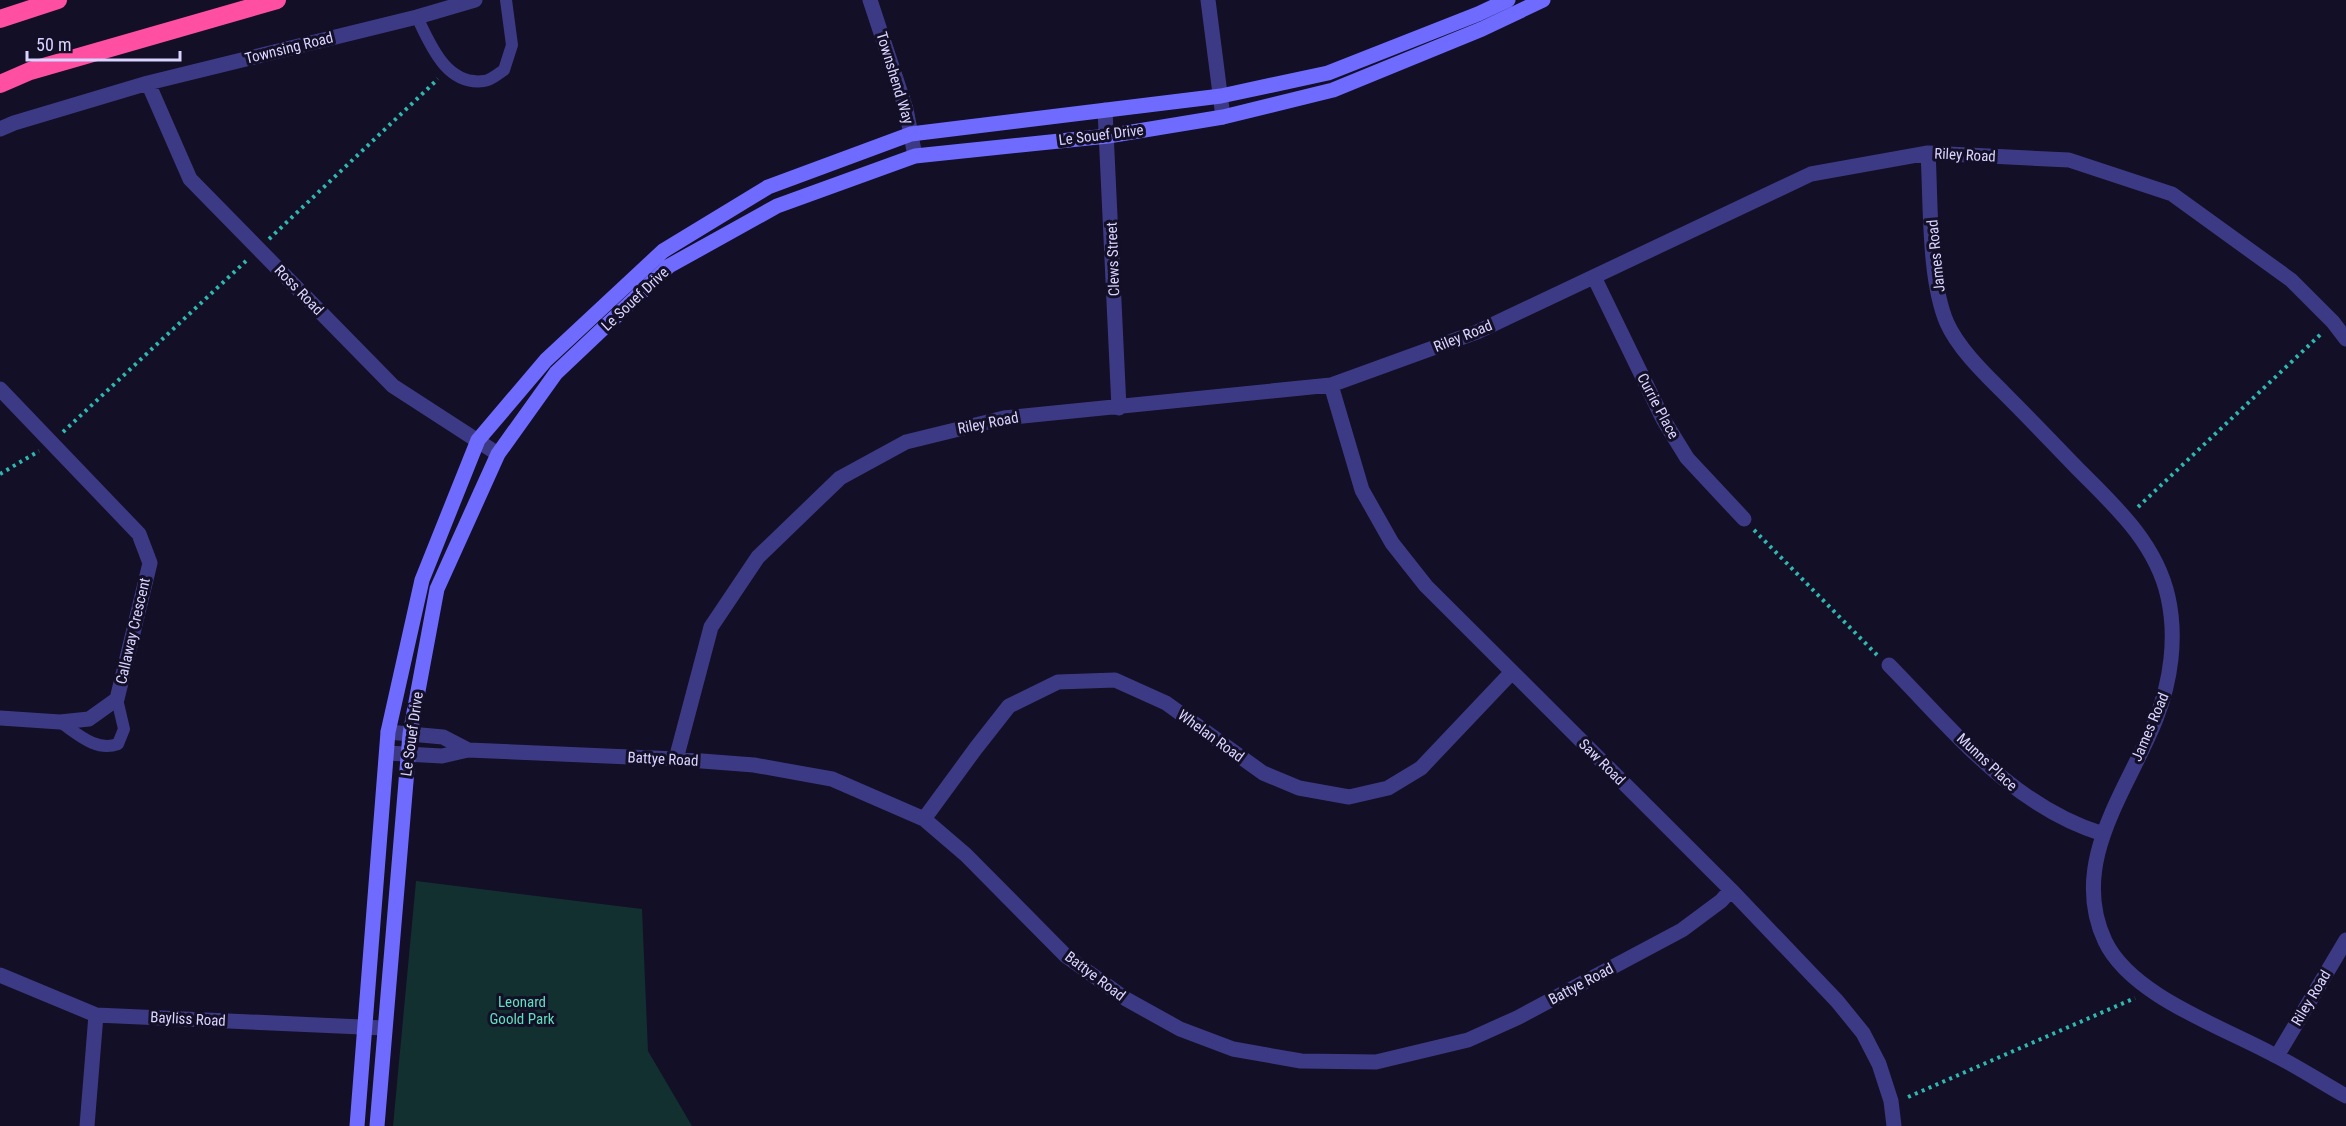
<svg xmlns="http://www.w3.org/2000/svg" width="2346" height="1126" viewBox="0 0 2346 1126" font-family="'Roboto Condensed',sans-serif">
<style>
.green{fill:#12302f}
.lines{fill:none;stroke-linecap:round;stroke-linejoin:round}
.path{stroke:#2fb8b0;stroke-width:4;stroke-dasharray:3 4.5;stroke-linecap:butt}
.lane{stroke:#3d3a85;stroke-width:12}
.street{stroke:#3d3a85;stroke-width:15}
.secondary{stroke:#6f6bff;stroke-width:15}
.highway{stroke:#ff4fa3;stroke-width:18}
.labels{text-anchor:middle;stroke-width:6;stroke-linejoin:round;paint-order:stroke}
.street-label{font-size:15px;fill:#d9d4ff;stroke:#130f26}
.park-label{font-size:15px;fill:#5fe0c0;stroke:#130f26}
</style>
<rect width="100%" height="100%" fill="#130f26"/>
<!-- green -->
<path class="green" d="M416 881 642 909 648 1051 692 1126H393Z"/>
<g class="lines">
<!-- path -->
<path class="path" d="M269 239 438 79
M63 432 246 261
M0 474 39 451
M2138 507 2322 333
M1754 530 1877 655
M1908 1097 2135 998"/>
<!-- lane -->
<path class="lane" d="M417 17C430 44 446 86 484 81 490 81 498 74 504 70L512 45 506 0
M60 722C78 734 96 752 118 744L124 729 117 699"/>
<!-- street -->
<path class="street" d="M870 0 906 109 915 156
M1208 0 1223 117
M148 83 190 179 393 386 498 454
M1105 110 1119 408
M0 129 14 123 148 83 417 17 475 0
M1928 153C1931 202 1928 279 1947 323 1958 348 1984 373 2003 392 2028 417 2053 443 2077 468 2115 506 2156 543 2168 597 2177 637 2171 681 2156 719 2128 790 2068 862 2105 941 2131 996 2223 1027 2274 1055 2299 1067 2322 1083 2346 1096
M1594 277 1663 419 1687 458 1744 519
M1331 385 1362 490 1392 543 1426 586 1731 890 1837 1001 1863 1033 1879 1064 1891 1101 1894 1126
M0 389 139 534 150 563 117 699 89 719 60 722 0 718
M1889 665C1953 730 2012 806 2103 834
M388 732 443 737 468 750
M387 753 442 756 468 750 676 759 754 765 832 779 924 819 966 855 1066 956 1126 999 1180 1029 1233 1049 1301 1061 1376 1062 1468 1040 1517 1018 1682 930 1721 901 1731 890
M676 759 711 627 758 557 840 478 906 442 1004 418 1331 385 1477 332 1811 174 1928 153 2069 160 2172 194 2291 280 2333 322 2346 339
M924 819 976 748 1009 706 1058 682 1115 680 1166 703 1263 773 1299 788 1349 797 1388 788 1421 768 1512 672
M0 975 96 1015 384 1028
M2277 1056 2346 940
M87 1126 96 1015"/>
<!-- secondary -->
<path class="secondary" d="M357 1126 388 732 422 580 478 440 546 360 663 251 768 187 911 134 1221 96 1328 73 1478 14 1508 0
M377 1126 410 734 437 589 498 454 556 373 669 266 777 206 915 156 1108 136 1223 117 1333 90 1482 29 1543 0"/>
<!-- highway -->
<path class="highway" d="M0 19 58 0
M0 84 30 71 277 0"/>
</g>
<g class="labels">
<!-- street labels -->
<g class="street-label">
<text transform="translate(289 48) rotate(-14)" y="5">Townsing Road</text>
<text transform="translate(895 78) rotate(73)" y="5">Townshend Way</text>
<text transform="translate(1101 135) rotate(-7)" y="5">Le Souef Drive</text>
<text transform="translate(1965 155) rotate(3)" y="5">Riley Road</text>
<text transform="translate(1936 256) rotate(-96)" y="5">James Road</text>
<text transform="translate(1113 259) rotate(-92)" y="5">Clews Street</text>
<text transform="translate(299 290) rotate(46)" y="5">Ross Road</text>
<text transform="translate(635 299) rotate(-43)" y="5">Le Souef Drive</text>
<text transform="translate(1463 336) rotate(-22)" y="5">Riley Road</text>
<text transform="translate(1658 406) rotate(62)" y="5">Currie Place</text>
<text transform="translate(988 423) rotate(-11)" y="5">Riley Road</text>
<text transform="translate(133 631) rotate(-77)" y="5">Callaway Crescent</text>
<text transform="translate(2150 727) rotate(-67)" y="5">James Road</text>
<text transform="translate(412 734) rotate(-82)" y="5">Le Souef Drive</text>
<text transform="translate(1211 736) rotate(36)" y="5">Whelan Road</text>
<text transform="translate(663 759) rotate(3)" y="5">Battye Road</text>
<text transform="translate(1602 762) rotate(45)" y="5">Saw Road</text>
<text transform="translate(1987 762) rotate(43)" y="5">Munns Place</text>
<text transform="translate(1095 976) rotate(37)" y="5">Battye Road</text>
<text transform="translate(1581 984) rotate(-28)" y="5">Battye Road</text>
<text transform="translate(2311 998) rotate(-59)" y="5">Riley Road</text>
<text transform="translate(188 1019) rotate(3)" y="5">Bayliss Road</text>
</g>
<!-- park labels -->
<g class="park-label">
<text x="522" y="1007">Leonard<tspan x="522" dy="17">Goold Park</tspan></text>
</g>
</g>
<!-- scale -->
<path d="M27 51v9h153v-9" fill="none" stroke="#d9d4ff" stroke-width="3"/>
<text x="36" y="51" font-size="18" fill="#d9d4ff" stroke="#130f26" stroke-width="4.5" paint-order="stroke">50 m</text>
</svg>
